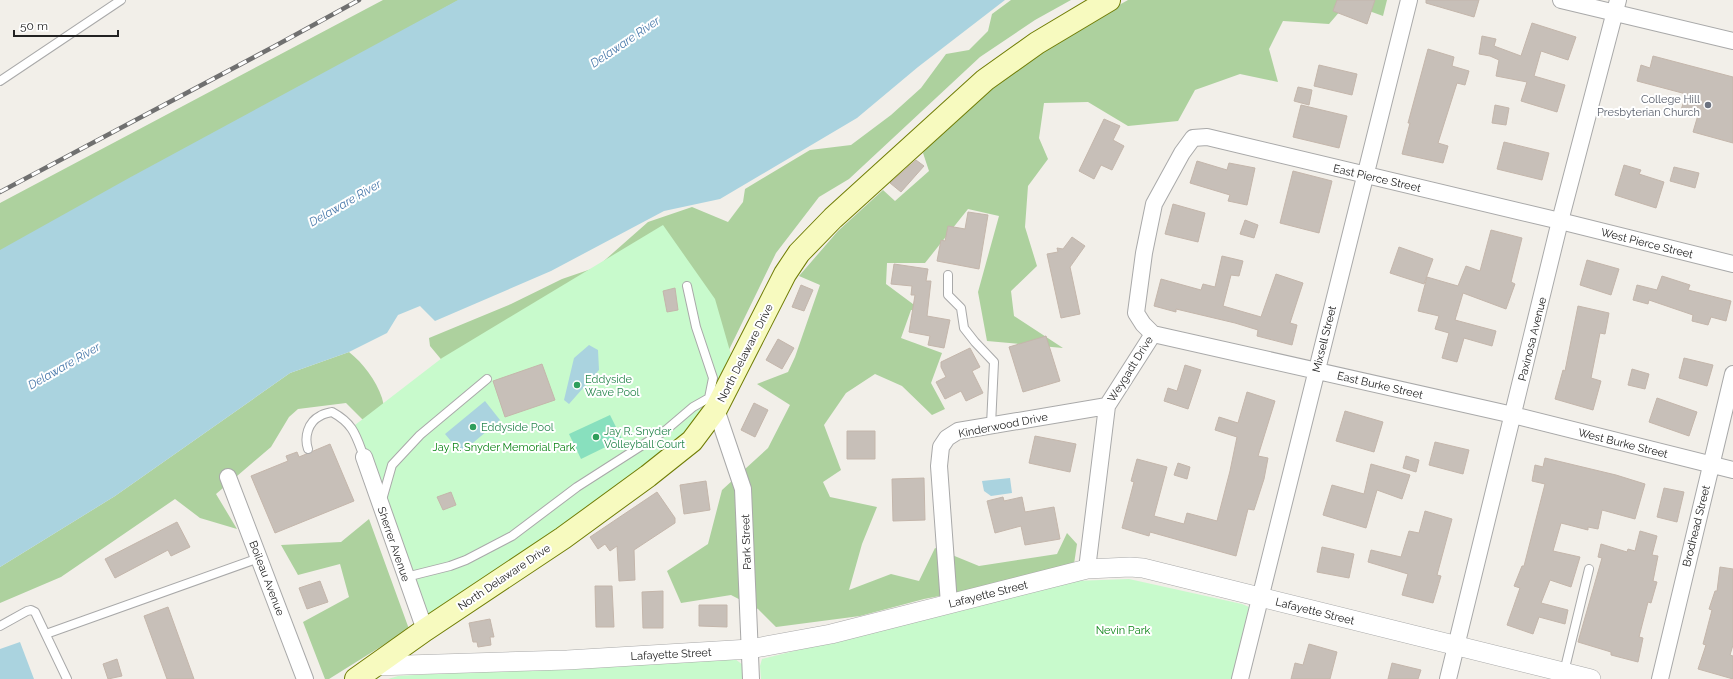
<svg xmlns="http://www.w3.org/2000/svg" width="1733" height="679" viewBox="0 0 1733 679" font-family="Raleway,sans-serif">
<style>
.forest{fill:#add19e}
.park{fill:#c8facc}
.pitch{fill:#88e0be}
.water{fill:#aad3df}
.building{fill:#c7bfb8;stroke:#c4b6ab}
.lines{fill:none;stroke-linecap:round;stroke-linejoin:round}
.service-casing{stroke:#a9a9a9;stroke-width:10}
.minor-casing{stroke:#a9a9a9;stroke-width:18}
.tertiary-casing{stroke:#a9a9a9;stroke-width:20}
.secondary-casing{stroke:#707d05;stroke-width:24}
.service{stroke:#fff;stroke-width:8}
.minor{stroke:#fff;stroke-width:16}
.tertiary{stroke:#fff;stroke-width:19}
.secondary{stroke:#f7fabf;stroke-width:22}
.rail-casing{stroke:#707070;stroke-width:4.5}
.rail{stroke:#fff;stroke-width:3;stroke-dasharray:9;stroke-linecap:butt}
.worship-dot{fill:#6b7280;stroke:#fff;stroke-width:1.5}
.leisure-dot{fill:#2e9e5b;stroke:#fff;stroke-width:1.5}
.labels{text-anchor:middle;stroke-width:4;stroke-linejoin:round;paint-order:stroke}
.worship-label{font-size:11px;fill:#5b616d;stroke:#fff;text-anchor:end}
.street-label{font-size:11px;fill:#222;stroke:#fff}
.leisure-label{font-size:11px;fill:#27864d;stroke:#fff;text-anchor:start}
.park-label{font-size:11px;fill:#0c8416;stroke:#fff}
.water-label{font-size:12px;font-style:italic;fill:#4a7aab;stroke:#fff}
</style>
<rect width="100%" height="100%" fill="#f2efe9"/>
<!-- forest -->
<path class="forest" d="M383 0H459L0 252V203Z
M1011 0H1071L1035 20 980 57 849 179 819 197 776 253 725 358 450 370 430 346 429 338 511 304 562 279 597 267 648 222 692 207 728 222 743 202 745 189 810 150 851 145 891 115 921 88 946 54 969 50 988 31 992 14Z
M1128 0H1387L1383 16 1347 3 1329 24 1283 21 1269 49 1278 82 1240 74 1195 90 1178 121 1128 126 1088 102 1044 103 1039 138 1048 159 1028 186 1025 227 1037 266 1011 291 1014 316 1063 348 987 341 978 292 999 216 968 209 925 263H887L886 284 921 310H911L901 338 942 353 931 383 945 409 932 415 902 386 875 374 846 393 824 425 841 470 823 482 830 497 877 507 862 544 849 590 891 574 919 581 935 548 979 566 1057 554 1067 533 1077 544 1074 564 1027 579 924 599 860 616 776 627 758 609 731 595 681 603 667 571 708 544 722 490 768 448 790 405 757 384 788 372 795 357 820 285 799 276 838 231 883 190 895 201 929 171 923 153 943 126 1028 56Z
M349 352C363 363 376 380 382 398 384 404 384 411 385 417L368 425 346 403 298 409 289 417 271 447 216 494 237 529 200 518 175 499 61 577 0 603V567L115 496 290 373Z
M369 519 409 629 329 679H325L303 622 349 597 340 564 298 575 281 545 341 542Z"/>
<!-- park -->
<path class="park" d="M663 225 715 299 736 372 692 441 425 630 380 505 355 425 442 358Z
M1129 579 1242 604 1249 607 1232 679H761L760 666 762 659 1074 581Z
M731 656 743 665V679H388L398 676Z"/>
<!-- pitch -->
<path class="pitch" d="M610 415 622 439 581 459 569 434Z"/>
<!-- water -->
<path class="water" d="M458 0H1005L918 67 857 118 720 199 664 211 551 271 435 321 420 306 398 315 387 333 349 352 290 373 115 496 0 567V250L129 178Z
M589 345 598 350 599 370 569 404 564 400 574 358Z
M485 401 500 420 461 453 445 434Z
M1010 478 1012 493 991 496 984 491 982 481Z
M20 642 34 679H0V649Z"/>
<!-- building -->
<path class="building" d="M1337 0H1375L1367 24 1333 11Z
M1426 0H1479L1474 17 1426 3Z
M1532 23 1576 37 1568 60 1541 51 1534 76 1565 85 1557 112 1521 101 1527 82 1496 76 1499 60 1490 56 1479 54 1482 36 1496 39 1494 46 1521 56Z
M1428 49 1454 57 1452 66 1469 71 1465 85 1457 83 1438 143 1448 146 1443 163 1402 154 1410 123H1408Z
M1653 56 1733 77V143L1693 132 1698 115 1681 110 1686 94 1637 81 1641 65 1650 68Z
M1319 65 1357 74 1352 95 1314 86Z
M1298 87 1312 90 1309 105 1294 101Z
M1301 105 1347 116 1339 148 1293 137Z
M1495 105 1509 108 1506 125 1492 123Z
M1104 119 1120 126 1113 140 1124 146 1112 170 1101 165 1094 179 1079 171Z
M1504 142 1549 153 1542 180 1497 169Z
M916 160 924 166 901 192 890 183Z
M1197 161 1227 170 1229 163 1255 168 1247 205 1228 201 1230 195 1190 183Z
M1624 165 1641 170 1639 174 1664 182 1656 208 1615 195Z
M1674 167 1699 173 1695 188 1670 181Z
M1293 171 1332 181 1319 233 1280 223Z
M1173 204 1205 213 1198 242 1165 234Z
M968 212 988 215 979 269 937 261 941 240 945 241 948 226 965 229Z
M1245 220 1258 225 1254 238 1240 234Z
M1491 230 1522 238 1511 282 1515 284 1506 309 1463 293 1455 320 1496 331 1492 346 1464 338 1457 362 1442 358 1449 333 1435 329 1439 316 1418 311 1427 277 1458 286 1466 266 1480 271Z
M1072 237 1085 246 1070 267 1080 314 1061 318 1047 254 1058 252 1057 248 1063 249Z
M1399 247 1433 259 1424 284 1390 273Z
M1222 256 1243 261 1239 276 1231 275 1223 306 1261 317 1276 274 1303 283 1290 323 1297 325 1292 345 1257 336 1258 330 1235 323 1176 309V312L1154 306 1161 279 1201 290 1203 284 1215 287Z
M1587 260 1619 269 1611 295 1580 285Z
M894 264 928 269 926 281H931L927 316 950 320 944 348 928 345 930 336 909 332 915 295H911L912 286 891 284Z
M1662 276 1690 285 1688 290 1731 301 1726 321 1711 317 1708 325 1692 321 1693 315 1649 300 1648 304 1633 300 1637 285 1657 290Z
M801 285 813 290 804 311 792 307Z
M675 288 678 310 667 312 663 291Z
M1578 306 1609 313 1605 334 1600 333 1591 378 1601 381 1593 410 1555 399 1563 370 1565 371Z
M1046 336 1060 381 1023 392 1009 347Z
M778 339 794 348 782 369 766 360Z
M970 348 980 367 972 371 983 393 966 401 961 391 945 399 936 382 946 377 941 367V362Z
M1684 358 1713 365 1707 386 1679 378Z
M542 364 555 400 505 417 493 381Z
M1185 365 1201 370 1188 409 1164 401 1168 388 1177 391Z
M1632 369 1649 374 1645 389 1628 385Z
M1247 392 1275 401 1258 456 1268 458 1264 479 1254 510 1248 509 1236 556 1150 532 1149 536 1122 528 1134 482 1131 481 1137 459 1167 467 1154 516 1184 524 1187 513 1217 521 1230 471 1237 437 1215 430 1219 417 1238 423Z
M1657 398 1697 412 1689 436 1649 422Z
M754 403 768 410 755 437 741 430Z
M1345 411 1383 422 1374 452 1336 441Z
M847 431H875V459H847Z
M1035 436 1076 444 1070 472 1029 463Z
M1435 442 1469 450 1463 474 1429 465Z
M330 444 354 501 275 533 251 476 288 461 286 456 297 452 299 457Z
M1406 456 1419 460 1416 472 1403 468Z
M1545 458 1616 475 1645 484 1635 519 1602 510 1598 529 1588 527V530L1561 523 1553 551 1580 557 1571 587 1550 580 1541 603 1568 610 1565 624 1539 617 1533 634 1507 625 1520 588 1514 586 1522 566H1524L1545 484 1532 481 1535 465 1543 467Z
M1178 463 1190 467 1187 479 1174 475Z
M1371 464 1410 475 1402 499 1377 490 1366 528 1323 515 1332 485 1364 494Z
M924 478 925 520 893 521 892 479Z
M706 481 710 510 684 514 680 485Z
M1664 488 1684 492 1677 522 1657 517Z
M451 492 456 505 443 510 437 497Z
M657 492 675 518V523L634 550 635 580 619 581 617 546 610 551 605 544 598 549 590 537Z
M1003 497 1004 501 1022 497 1025 512 1054 507 1060 539 1025 545 1021 526 995 533 987 501Z
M1425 511 1452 519 1437 575 1441 576 1433 603 1402 595 1408 574 1368 562 1371 550 1401 557 1409 531 1419 533Z
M177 522 190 547 171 556 168 550 115 578 105 559Z
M1640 531 1657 536 1652 555 1658 556 1653 581 1657 582 1651 603 1648 602 1639 637 1643 638 1638 662 1611 655V652L1578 642 1602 558 1598 557 1601 544 1627 552 1628 549 1635 551Z
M1322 547 1354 554 1349 578 1317 572Z
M1720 567 1733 569V645L1730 655 1733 656V679L1698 669 1706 645 1703 644 1712 610 1709 609 1715 591H1717Z
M320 581 328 602 307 609 299 588Z
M595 586H612L614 627H596Z
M663 591V628H643L642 592Z
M699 605H727V627L699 626Z
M168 607 194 679H167L144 616Z
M490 619 494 637H490L491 645 478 647 477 642H473L469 623Z
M1309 644 1337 652 1330 679H1291L1295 663 1303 665Z
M117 659 122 676 108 679 103 664Z
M1392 663 1421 670 1418 679H1388Z"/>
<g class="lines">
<!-- service casing -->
<g class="service-casing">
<path id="service" d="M0 81 121 0
M948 275V295L961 308 964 328 975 342 994 362 991 425
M687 286 696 327 713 378 709 398 711 402
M308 449C304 437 308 422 320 416 323 414 328 413 332 412 354 424 356 436 364 457
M382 500 392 465 420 435 487 379
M406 577 450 566 466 560 512 536 577 487 666 430 693 407 709 398
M0 626 27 611 31 610 35 612 67 679
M46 634 259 558
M1564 672 1589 569"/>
</g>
<!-- minor casing -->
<g class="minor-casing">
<path id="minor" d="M1561 0 1733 41
M1153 334 1143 324 1136 313 1144 253 1154 204 1182 153 1193 138 1207 137 1560 221 1733 264
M1153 334 1513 415 1733 470
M716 409 743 489 751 679
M364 457 425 630
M228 477 305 679
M1087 569 1107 406 1153 334
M949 604 939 466 941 447 947 438 958 431 1107 406
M1240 679 1409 0
M1448 679 1560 221 1618 0
M1660 679 1733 374"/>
</g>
<!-- tertiary casing -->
<g class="tertiary-casing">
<path id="tertiary" d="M375 666 567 660 750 649 831 634 1087 569 1130 567 1143 568 1591 679"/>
</g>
<!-- secondary casing -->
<g class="secondary-casing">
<path id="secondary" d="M356 679 425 630 563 538 648 476 692 441 716 409 785 274 799 253 833 218 985 80 1037 43 1109 0"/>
</g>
<!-- service -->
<use href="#service" class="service"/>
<!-- minor -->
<use href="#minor" class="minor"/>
<!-- tertiary -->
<use href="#tertiary" class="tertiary"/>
<!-- secondary -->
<use href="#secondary" class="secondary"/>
<!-- rail casing -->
<g class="rail-casing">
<path id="rail" d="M0 192 275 46 359 0"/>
</g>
<!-- rail -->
<use href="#rail" class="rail"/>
</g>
<!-- markers -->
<circle class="worship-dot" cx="1708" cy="105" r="4"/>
<g class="leisure-dot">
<circle cx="577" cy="385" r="4"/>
<circle cx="473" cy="427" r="4"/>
<circle cx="596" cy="437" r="4"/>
</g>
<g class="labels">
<!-- worship labels -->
<g class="worship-label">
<text x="1700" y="103">College Hill<tspan x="1700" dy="13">Presbyterian Church</tspan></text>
</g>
<!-- street labels -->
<g class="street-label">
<text transform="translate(1377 178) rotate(13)" y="4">East Pierce Street</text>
<text transform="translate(1647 243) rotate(14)" y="4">West Pierce Street</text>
<text transform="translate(1324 339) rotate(-76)" y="4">Mixsell Street</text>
<text transform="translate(1532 339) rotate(-76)" y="4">Paxinosa Avenue</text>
<text transform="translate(745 353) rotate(-63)" y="4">North Delaware Drive</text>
<text transform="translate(1130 369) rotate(-58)" y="4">Weygadt Drive</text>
<text transform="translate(1380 385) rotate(13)" y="4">East Burke Street</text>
<text transform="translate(1003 425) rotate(-11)" y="4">Kinderwood Drive</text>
<text transform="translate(1623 443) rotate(14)" y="4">West Burke Street</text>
<text transform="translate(1696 526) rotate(-76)" y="4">Brodhead Street</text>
<text transform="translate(746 542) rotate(-92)" y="4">Park Street</text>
<text transform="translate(394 544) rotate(71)" y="4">Sherrer Avenue</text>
<text transform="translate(504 577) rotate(-34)" y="4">North Delaware Drive</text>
<text transform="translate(267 578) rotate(69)" y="4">Boileau Avenue</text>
<text transform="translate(988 594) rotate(-14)" y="4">Lafayette Street</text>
<text transform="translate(1315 611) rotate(14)" y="4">Lafayette Street</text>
<text transform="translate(671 654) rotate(-3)" y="4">Lafayette Street</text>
</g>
<!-- leisure labels -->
<g class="leisure-label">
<text x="585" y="383">Eddyside<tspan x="585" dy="13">Wave Pool</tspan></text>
<text x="481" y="431">Eddyside Pool</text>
<text x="604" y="435">Jay R. Snyder<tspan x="604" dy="13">Volleyball Court</tspan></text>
</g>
<!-- park labels -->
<g class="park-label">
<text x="504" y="451">Jay R. Snyder Memorial Park</text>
<text x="1123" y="634">Nevin Park</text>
</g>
<!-- water labels -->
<g class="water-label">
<text transform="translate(625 42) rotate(-34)" y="4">Delaware River</text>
<text transform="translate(345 203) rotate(-30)" y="4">Delaware River</text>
<text transform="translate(64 366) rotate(-30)" y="4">Delaware River</text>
</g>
</g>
<!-- scale -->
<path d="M14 30v6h104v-6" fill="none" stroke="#222222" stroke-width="2"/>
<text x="20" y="30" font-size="12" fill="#222222" stroke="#ffffff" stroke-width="3" paint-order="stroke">50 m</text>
</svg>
